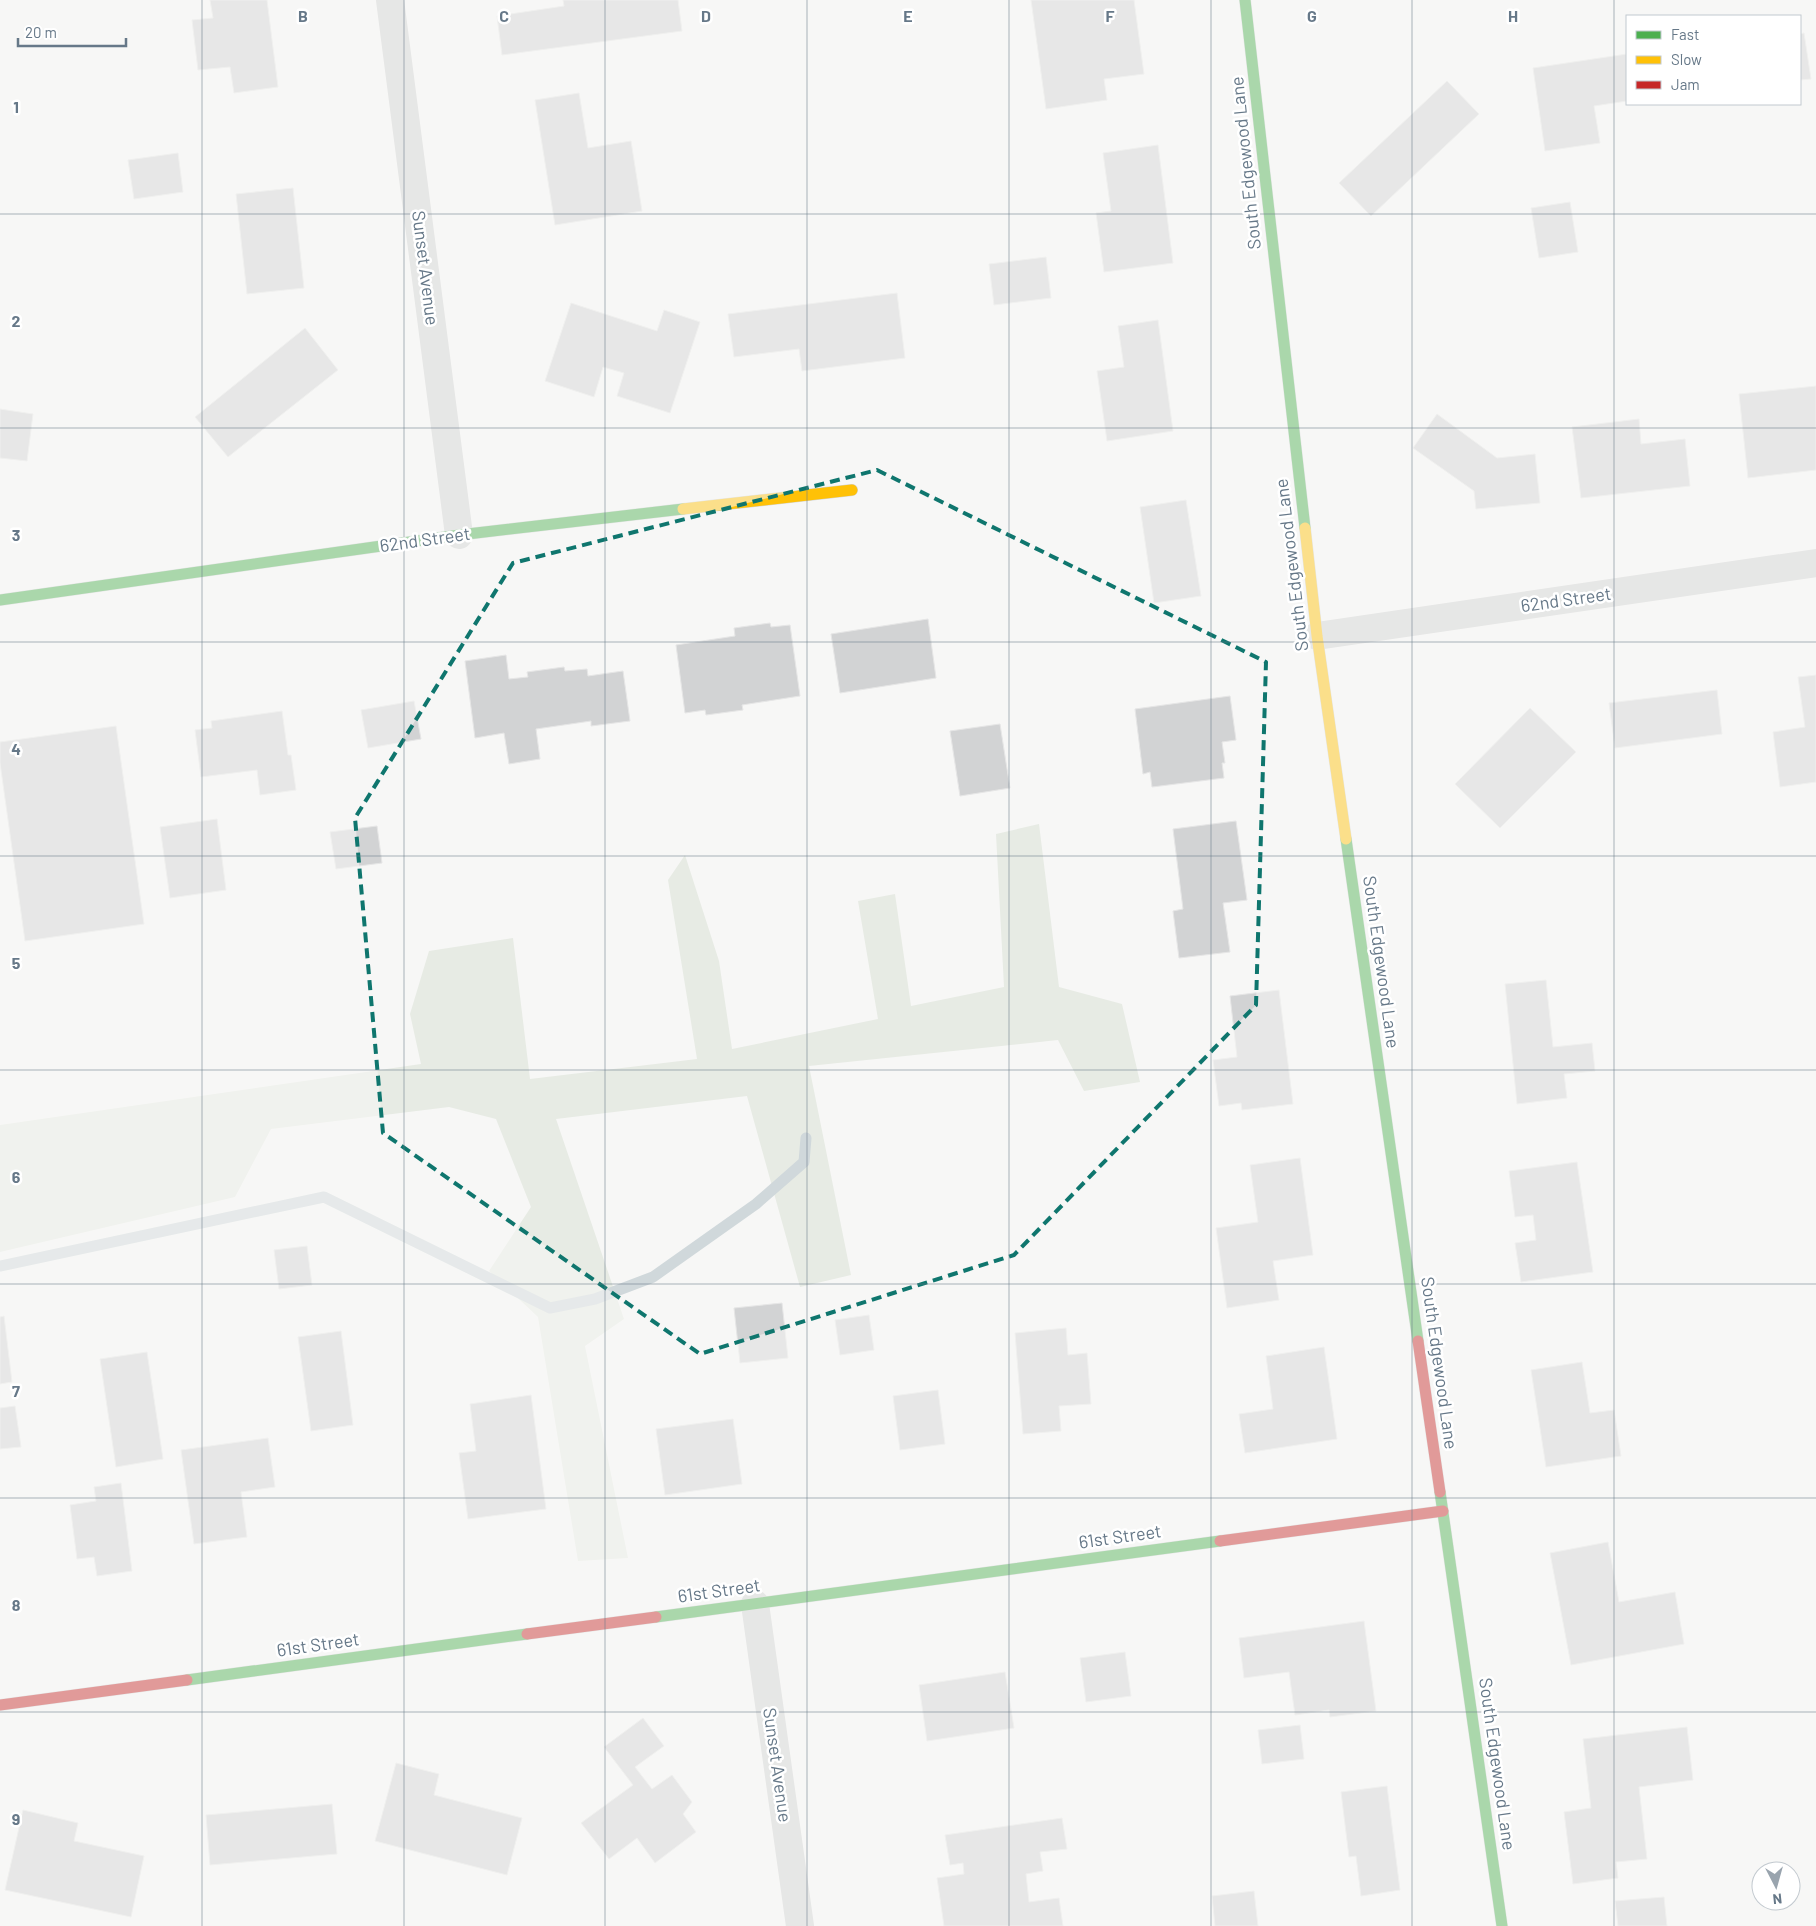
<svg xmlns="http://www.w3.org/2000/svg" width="1816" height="1926" viewBox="0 0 1816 1926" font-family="Barlow,sans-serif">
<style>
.green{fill:#e7ebe4}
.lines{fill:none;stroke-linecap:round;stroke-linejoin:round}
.stream{stroke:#d0d8db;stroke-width:11}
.building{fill:#d2d3d4;stroke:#e6e6e6}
.fast-casing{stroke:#d2d4d6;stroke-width:12}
.slow-casing{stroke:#d2d4d6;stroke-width:12}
.jam-casing{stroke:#d2d4d6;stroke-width:12}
.street{stroke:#d1d2d3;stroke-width:28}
.fast{stroke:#4caf50;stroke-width:11}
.slow{stroke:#ffc107;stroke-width:11}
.jam{stroke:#c62828;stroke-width:11}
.marked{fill:none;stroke:#0f766e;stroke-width:4;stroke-dasharray:10 6;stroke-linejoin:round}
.grid{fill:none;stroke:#667888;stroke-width:1;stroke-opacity:0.55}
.labels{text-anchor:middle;stroke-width:5;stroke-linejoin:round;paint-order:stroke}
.street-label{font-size:18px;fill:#667888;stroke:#fff}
.grid-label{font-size:16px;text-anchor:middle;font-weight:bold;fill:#667888;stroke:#fff;stroke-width:5;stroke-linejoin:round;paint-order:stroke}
</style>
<rect width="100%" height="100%" fill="#f7f7f6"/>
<!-- green -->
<path class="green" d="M1039 824 1059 987 1122 1004 1140 1082 1084 1091 1058 1040 809 1066 851 1275 800 1287 747 1096 556 1119 624 1319 585 1346 628 1558 578 1561 538 1317 489 1271 531 1207 496 1119 449 1107 271 1129 235 1197 0 1252V1125L421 1064 410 1014 429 951 513 938 530 1079 697 1059 668 880 685 855 719 961 732 1049 878 1019 858 901 895 894 911 1006 1004 987 996 834Z"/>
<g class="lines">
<!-- stream -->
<path class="stream" d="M0 1266 324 1197 550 1308 595 1299 653 1277 756 1204 804 1162 806 1138"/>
</g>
<!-- building -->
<path class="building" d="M210 0H267L278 87 234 93 230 67 198 70 192 20 213 18Z
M563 0H678L682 31 502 55 497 16 564 6Z
M1031 0H1134L1144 74 1104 79 1107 100 1046 109Z
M1804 33 1811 79 1800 80V34Z
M1627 54V101L1594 106 1600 143 1545 151 1533 68Z
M1447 81 1479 114 1371 216 1339 183Z
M579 93 588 148 631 141 642 211 555 225 535 100Z
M1158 145 1173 263 1104 272 1096 213 1111 211 1103 153Z
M178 153 183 192 134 199 128 160Z
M293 188 304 288 247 294 236 194Z
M1570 202 1578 252 1539 258 1531 208Z
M1046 257 1051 298 994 305 989 264Z
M897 293 905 358 802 371 799 349 734 357 728 314Z
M571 303 657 331 664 310 700 322 670 413 617 396 624 373 603 367 594 397 545 381Z
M1158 320 1173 431 1107 441 1097 371 1124 367 1118 326Z
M305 328 338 370 228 457 195 417Z
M1816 386V470L1748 478 1739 394Z
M0 409 33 414 27 461 0 458Z
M1437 414 1497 458 1535 454 1540 503 1476 509 1474 491 1413 448Z
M1639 419 1641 444 1685 439 1690 486 1581 498 1572 427Z
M1186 500 1201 596 1154 603 1140 507Z
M928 619 936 678 840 693 831 634Z
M770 623 771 627 790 625 800 696 742 705 743 710 706 715 705 710 685 713 676 645 735 636 734 628Z
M506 655 509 679 528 677 527 672 564 667 565 671 587 669 588 676 623 671 630 721 591 726V721L536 729 540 759 509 764 504 733 475 738 465 661Z
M1816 675V782L1780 787 1773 732 1805 727 1798 677Z
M1717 690 1722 734 1615 748 1609 703Z
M1230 696 1236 740 1222 742 1225 763H1222L1224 778 1152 787 1150 772 1143 774 1135 709Z
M414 701 421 739 368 748 361 710Z
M1530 708 1576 752 1500 828 1455 784Z
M282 711 288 755H291L296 790 260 795 257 770 201 777 195 730 212 728 211 721Z
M1000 724 1010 788 960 796 950 731Z
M116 726 144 924 25 941 0 763V742Z
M217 819 226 890 170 898 160 827Z
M1236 821 1247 900 1223 903 1230 952 1179 958 1173 911 1183 909 1173 829Z
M377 826 382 863 336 869 330 832Z
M1546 980 1553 1047 1592 1043 1595 1071 1564 1074 1567 1098 1517 1104 1505 984Z
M1279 990 1293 1104 1242 1110 1241 1103 1219 1106 1213 1060 1237 1057 1230 996Z
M1300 1158 1313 1255 1273 1261 1279 1300 1227 1308 1216 1228 1258 1222 1250 1165Z
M1577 1162 1593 1272 1521 1282 1515 1243 1536 1240 1533 1215 1515 1217 1509 1171Z
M307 1246 312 1285 279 1289 274 1250Z
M782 1303 788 1358 740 1363 734 1308Z
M869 1315 874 1350 840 1355 835 1320Z
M4 1316 12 1382 0 1384V1317Z
M1066 1328 1068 1355 1087 1353 1091 1404 1059 1406 1061 1431 1023 1434 1015 1333Z
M341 1331 353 1425 311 1431 298 1337Z
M1324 1347 1337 1439 1245 1453 1239 1414 1273 1409 1266 1356Z
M147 1352 163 1459 116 1467 100 1359Z
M1582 1362 1590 1413 1614 1410 1621 1456 1546 1467 1531 1370Z
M938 1390 945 1444 900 1450 893 1396Z
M531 1395 546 1509 468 1519 459 1453 476 1451 470 1404Z
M15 1406 21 1447 0 1449V1408Z
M733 1419 742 1484 665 1495 656 1429Z
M268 1438 275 1487 241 1492 247 1537 194 1544 181 1450Z
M121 1483 132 1571 97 1576 94 1557 77 1559 70 1505 96 1501 94 1487Z
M1608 1542 1619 1602 1675 1592 1684 1644 1571 1665 1550 1553Z
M1364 1621 1376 1711 1330 1717 1329 1710 1295 1715 1289 1672 1244 1678 1239 1638Z
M1125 1652 1131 1696 1086 1702 1080 1658Z
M1005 1672 1014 1728 927 1741 919 1685Z
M643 1718 664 1746 635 1767 652 1789 672 1775 692 1802 683 1814 696 1832 655 1863 637 1838 609 1859 581 1823 633 1785 604 1747Z
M1300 1725 1304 1759 1262 1764 1258 1730Z
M1687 1727 1693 1780 1639 1787 1647 1859 1616 1862 1618 1878 1573 1884 1564 1812 1591 1808 1583 1739Z
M396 1763 439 1774 434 1795 522 1818 507 1875 375 1841Z
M1387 1786 1400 1890 1361 1896 1356 1856 1349 1857 1341 1792Z
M332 1804 337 1854 210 1865 206 1815Z
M23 1810 78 1823 74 1841 144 1856 131 1917 5 1890Z
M1062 1818 1067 1849 1040 1852 1043 1871 1026 1874 1029 1902 1059 1898 1063 1926H944L937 1878 964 1874 963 1863 950 1865 945 1835Z
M1254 1891 1258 1926H1215L1212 1896Z
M1664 1897 1667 1926H1618L1615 1901Z"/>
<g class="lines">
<!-- fast casing -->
<g class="fast-casing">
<path id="fast" d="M1245 0 1305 528
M0 600 459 535 683 509
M1346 839 1418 1341
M1440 1492 1502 1926
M656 1617 1220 1541
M187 1680 527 1634"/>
</g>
<!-- slow casing -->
<g class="slow-casing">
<path id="slow" d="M683 509 852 490
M1305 528 1317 636 1346 839"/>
</g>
<!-- jam casing -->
<g class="jam-casing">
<path id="jam" d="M1418 1341 1440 1492
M1220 1541 1443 1511
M527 1634 656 1617
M0 1705 187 1680"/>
</g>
<!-- street -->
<path class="street" d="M390 0 459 535
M1317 636 1816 563
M755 1604 800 1926"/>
<!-- fast -->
<use href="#fast" class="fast"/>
<!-- slow -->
<use href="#slow" class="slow"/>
<!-- jam -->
<use href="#jam" class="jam"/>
</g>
<!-- marked area -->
<path d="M0 0H1816V1926H0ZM877 470 1266 662 1256 1005 1014 1255 700 1354 383 1133 355 818 513 563Z" fill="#f7f7f6" fill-opacity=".55" fill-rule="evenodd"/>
<path class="marked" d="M877 470 1266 662 1256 1005 1014 1255 700 1354 383 1133 355 818 513 563Z"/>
<!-- grid -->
<path class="grid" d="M202 0V1926M404 0V1926M605 0V1926M807 0V1926M1009 0V1926M1211 0V1926M1412 0V1926M1614 0V1926M0 214H1816M0 428H1816M0 642H1816M0 856H1816M0 1070H1816M0 1284H1816M0 1498H1816M0 1712H1816"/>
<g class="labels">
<!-- street labels -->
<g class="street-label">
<text transform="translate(1246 163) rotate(-96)" y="6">South Edgewood Lane</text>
<text transform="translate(425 268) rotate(83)" y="6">Sunset Avenue</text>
<text transform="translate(425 540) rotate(-8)" y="6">62nd Street</text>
<text transform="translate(1292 565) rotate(-97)" y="6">South Edgewood Lane</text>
<text transform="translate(1566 600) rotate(-8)" y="6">62nd Street</text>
<text transform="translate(1381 962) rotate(82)" y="6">South Edgewood Lane</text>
<text transform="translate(1439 1363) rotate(82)" y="6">South Edgewood Lane</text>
<text transform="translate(1120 1537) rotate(-8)" y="6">61st Street</text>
<text transform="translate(719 1591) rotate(-8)" y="6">61st Street</text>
<text transform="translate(318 1645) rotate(-8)" y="6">61st Street</text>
<text transform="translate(1497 1764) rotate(82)" y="6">South Edgewood Lane</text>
<text transform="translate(777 1765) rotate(82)" y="6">Sunset Avenue</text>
</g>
</g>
<g class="grid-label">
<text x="303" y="22">B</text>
<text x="504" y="22">C</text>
<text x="706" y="22">D</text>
<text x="908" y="22">E</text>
<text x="1110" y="22">F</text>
<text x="1312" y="22">G</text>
<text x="1513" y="22">H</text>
<text x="16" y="113">1</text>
<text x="16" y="327">2</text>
<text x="16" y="541">3</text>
<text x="16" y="755">4</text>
<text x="16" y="969">5</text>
<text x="16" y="1183">6</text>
<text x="16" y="1397">7</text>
<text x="16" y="1611">8</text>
<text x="16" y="1825">9</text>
</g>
<!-- legend -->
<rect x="1626" y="15" width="175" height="90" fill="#ffffff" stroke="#c2c9cf"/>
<rect x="1636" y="31" width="25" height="8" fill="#4caf50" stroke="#c2c9cf"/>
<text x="1671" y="40" font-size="15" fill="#667888">Fast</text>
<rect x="1636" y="56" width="25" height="8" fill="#ffc107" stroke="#c2c9cf"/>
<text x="1671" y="65" font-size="15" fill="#667888">Slow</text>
<rect x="1636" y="81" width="25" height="8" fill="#c62828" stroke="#c2c9cf"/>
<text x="1671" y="90" font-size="15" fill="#667888">Jam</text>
<!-- north arrow -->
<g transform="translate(1776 1886) rotate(174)"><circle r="24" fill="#ffffff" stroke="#c2c9cf"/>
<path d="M0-4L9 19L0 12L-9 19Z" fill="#99a4ae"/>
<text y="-8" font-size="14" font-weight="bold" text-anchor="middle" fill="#667888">N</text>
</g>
<!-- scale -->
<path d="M18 38v8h108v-8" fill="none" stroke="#667888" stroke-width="2.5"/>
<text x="25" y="38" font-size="15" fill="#667888" stroke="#ffffff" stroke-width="4" paint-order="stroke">20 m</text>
</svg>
